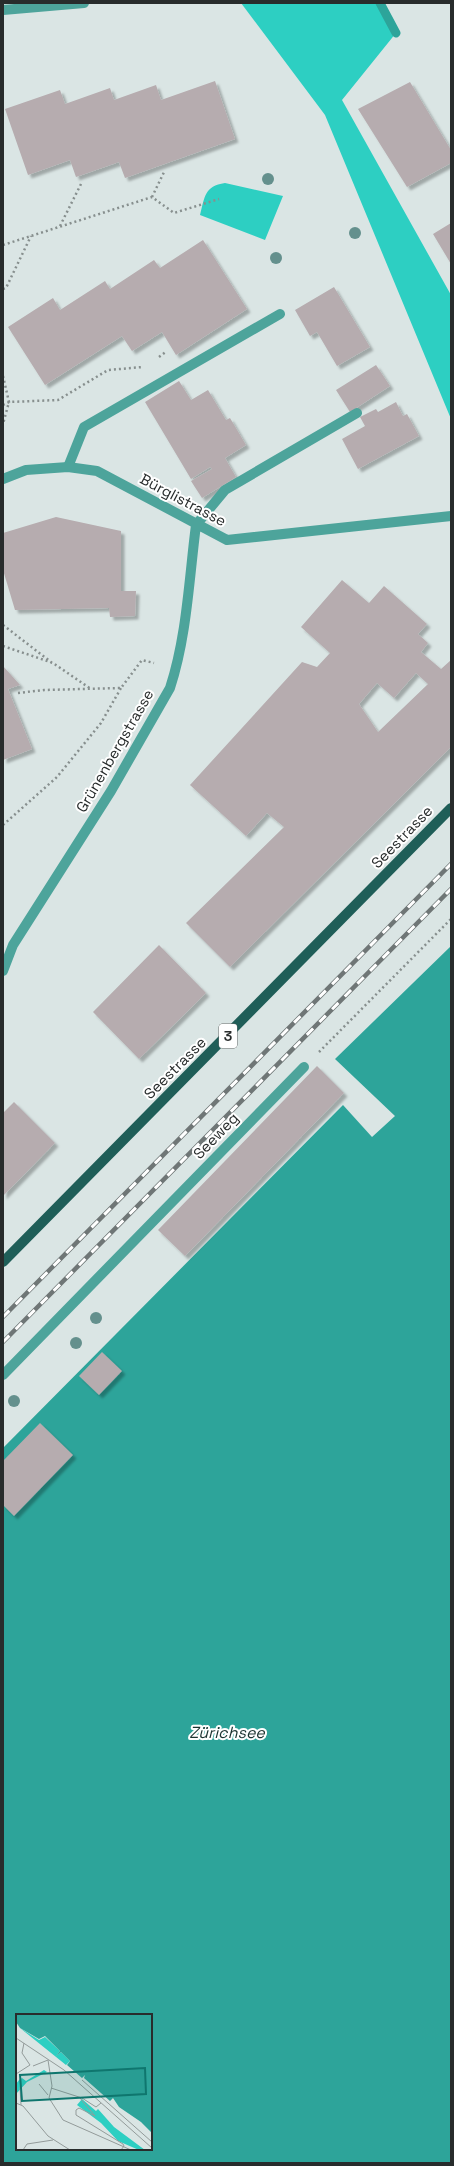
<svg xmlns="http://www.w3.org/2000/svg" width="454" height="2166" font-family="'Space Grotesk',sans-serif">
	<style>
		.green { fill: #2dcfc2 }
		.water { fill: #2da49a; fill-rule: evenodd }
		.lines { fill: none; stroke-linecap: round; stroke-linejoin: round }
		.stream { stroke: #2da49a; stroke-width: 9 }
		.building { fill: #b6acaf; fill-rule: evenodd; filter: url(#shadow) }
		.path { stroke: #878f8e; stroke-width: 2.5; stroke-dasharray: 2 3; stroke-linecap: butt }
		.lane { stroke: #4da49b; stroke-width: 10 }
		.street { stroke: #4da49b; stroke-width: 10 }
		.primary { stroke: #1f5e58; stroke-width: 10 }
		.rail-casing { stroke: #6f7676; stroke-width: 4.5 }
		.rail { stroke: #fff; stroke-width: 3; stroke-dasharray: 9; stroke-linecap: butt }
		.tree { fill: #64908d }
		.labels { text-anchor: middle; stroke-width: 4; stroke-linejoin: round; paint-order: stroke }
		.shield { fill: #fff; stroke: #686b6b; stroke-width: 1 }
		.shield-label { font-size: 14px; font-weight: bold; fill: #282c2c }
		.street-label { font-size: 15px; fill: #282c2c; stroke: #fff }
		.water-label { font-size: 16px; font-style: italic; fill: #1a3330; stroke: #fff }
		.inset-road { fill: none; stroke: #939b9a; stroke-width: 1 }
		.view { fill: #0f766e; fill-opacity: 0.15; stroke: #0f766e; stroke-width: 2 }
		.inset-edge { fill: none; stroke: #282c2c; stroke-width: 2 }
	</style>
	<defs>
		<filter id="shadow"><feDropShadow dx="3.5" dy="3.5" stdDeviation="1" flood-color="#0004"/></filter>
	</defs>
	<rect width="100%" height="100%" fill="#dae5e4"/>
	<path class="green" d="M 241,3 L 380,3 L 396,33 L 342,100 L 451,295 L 451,419 L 325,115 Z
		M 225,183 L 283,196 L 265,240 L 200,215 C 205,197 204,186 225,183 Z"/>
	<path class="water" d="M 451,946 L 451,2163 L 3,2163 L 3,1448 L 343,1105 L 372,1137 L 395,1116 L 335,1059 ZM 17,2015 L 151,2015 L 151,2149 L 17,2149 Z"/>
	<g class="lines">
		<path class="stream" d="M 380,3 L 396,33"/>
	</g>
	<path class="building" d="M 215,81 L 235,139 L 125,178 L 119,162 L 76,177 L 70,160 L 28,175 L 5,109 L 60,90 L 65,104 L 110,88 L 114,100 L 156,85 L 161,100 Z
		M 410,82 L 451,150 L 451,163 L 407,187 L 358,109 Z
		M 451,223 L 451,264 L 433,234 Z
		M 203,240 L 247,309 L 176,355 L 162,332 L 132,351 L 122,336 L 45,385 L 8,327 L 53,298 L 60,310 L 105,281 L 110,289 L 154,260 L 160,268 Z
		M 334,287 L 370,347 L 337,366 L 317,332 L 310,336 L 295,310 Z
		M 376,365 L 390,386 L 350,412 L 336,390 Z
		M 179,381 L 191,400 L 208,390 L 226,420 L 230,418 L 246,445 L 225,458 L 236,477 L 202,498 L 191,481 L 212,469 L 210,467 L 191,479 L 145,402 Z
		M 396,402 L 403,416 L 407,414 L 419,436 L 358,469 L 342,439 L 365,426 L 360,417 L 376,409 L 378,412 Z
		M 56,517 L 121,531 L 121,591 L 136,591 L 135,616 L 110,617 L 109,608 L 15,610 L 3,570 L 3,533 Z
		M 342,580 L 369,603 L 384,586 L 427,624 L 418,634 L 428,643 L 421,652 L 441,669 L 451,660 L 451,747 L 230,967 L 186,923 L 284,827 L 267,813 L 246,836 L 190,785 L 302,662 L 317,667 L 330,653 L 301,627 ZM 416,673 L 428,684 L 378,732 L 359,704 L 377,683 L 394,698 Z
		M 3,666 L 20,685 L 8,689 L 32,749 L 3,760 Z
		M 159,945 L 206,993 L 139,1059 L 93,1012 Z
		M 317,1066 L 344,1093 L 185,1256 L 158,1230 Z
		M 14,1102 L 55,1143 L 3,1196 L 3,1113 Z
		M 102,1352 L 122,1371 L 99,1395 L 79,1376 Z
		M 40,1423 L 73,1455 L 14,1516 L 3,1505 L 3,1461 Z"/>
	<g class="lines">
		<path class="path" d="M 152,197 L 165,170
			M 60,226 L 82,182
			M 3,245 L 152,197 L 174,213 L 219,199
			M 3,289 L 6,288 L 31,236
			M 159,357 L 167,351
			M 3,376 L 9,402 L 3,424
			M 3,405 L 9,402 L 58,400 L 108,370 L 143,367
			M 3,625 L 51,662
			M 3,646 L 53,663 L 91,689
			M 18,693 L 44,690 L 121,688 L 142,660 L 154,663
			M 3,825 L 57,777 L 101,723 L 121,688
			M 319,1052 L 451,919"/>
		<path class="lane" d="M 3,10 L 84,3
			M 68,467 L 84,427 L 280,314
			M 196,525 L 225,490 L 357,413"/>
		<path class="street" d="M 3,479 L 26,470 L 68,467 L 97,471 L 227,540 L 451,516
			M 3,971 L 13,945 L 111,791 L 170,688 C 187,636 189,579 196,525
			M 3,1375 L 304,1067"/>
		<path class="primary" d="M 3,1262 L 451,808"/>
		<g class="rail-casing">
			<path id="rail" d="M 3,1317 L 451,864
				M 3,1342 L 451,889"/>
		</g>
		<use href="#rail" class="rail"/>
	</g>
	<g class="tree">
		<circle cx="268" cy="179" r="6"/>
		<circle cx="355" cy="233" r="6"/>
		<circle cx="276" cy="258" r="6"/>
		<circle cx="96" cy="1318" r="6"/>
		<circle cx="76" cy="1343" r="6"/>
		<circle cx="14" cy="1401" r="6"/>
	</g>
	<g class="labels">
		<rect class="shield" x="219" y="1024" width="18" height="24" rx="3"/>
		<g class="shield-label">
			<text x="228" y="1041">3</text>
		</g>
		<g class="street-label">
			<text transform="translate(183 500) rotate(28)" y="5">Bürglistrasse</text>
			<text transform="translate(115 751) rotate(-60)" y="5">Grünenbergstrasse</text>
			<text transform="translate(402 837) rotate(-46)" y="5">Seestrasse</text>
			<text transform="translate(175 1068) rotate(-45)" y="5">Seestrasse</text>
			<text transform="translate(216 1136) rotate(-46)" y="5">Seeweg</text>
		</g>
		<g class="water-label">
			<text x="227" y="1738">Zürichsee</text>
		</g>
	</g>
	<g transform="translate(16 2014)">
		<rect width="136" height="136" fill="#dae5e4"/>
		<path d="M 4,14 L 23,26 L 29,23 L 44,37 L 40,42 L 45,38 L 54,47 L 50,51 ZM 28,56 L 31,58 L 11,68 L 0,80 L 0,70 L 3,66 L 6,64 L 10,67 ZM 66,85 L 80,97 L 82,95 L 98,113 L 129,136 L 123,136 L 102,127 L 85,109 L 61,91 Z" fill="#2dcfc2"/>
		<path d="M 0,0 L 136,0 L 136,119 L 125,108 L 103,93 L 97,84 L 94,87 L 68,64 L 69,61 L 66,64 L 51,51 L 54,47 L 45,38 L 40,42 L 44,37 L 29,22 L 23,25 L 4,14 L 0,8 Z" fill="#2da49a"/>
		<path class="inset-road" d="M 0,24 L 48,56 L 136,134M 32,46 L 36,72 L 33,84 L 47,106 L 115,136M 17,52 L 32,46M 0,60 L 14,51 L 6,39 L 8,29M 66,66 L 136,128M 23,70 L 32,81M 4,73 L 5,91M 35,74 L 66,84 L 80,93 L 85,89M 64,84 L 79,102 L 63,94 L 60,96 L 60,101 L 107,130 L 108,132 L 105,136M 0,89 L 7,92 L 32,122 L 54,136M 7,136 L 11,130 L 37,126"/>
		<path class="view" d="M 129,54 L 130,80 L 6,87 L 4,61 Z"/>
		<rect width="136" height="136" class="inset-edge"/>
	</g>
	<rect width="454" height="2166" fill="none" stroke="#282c2c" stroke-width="8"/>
</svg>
